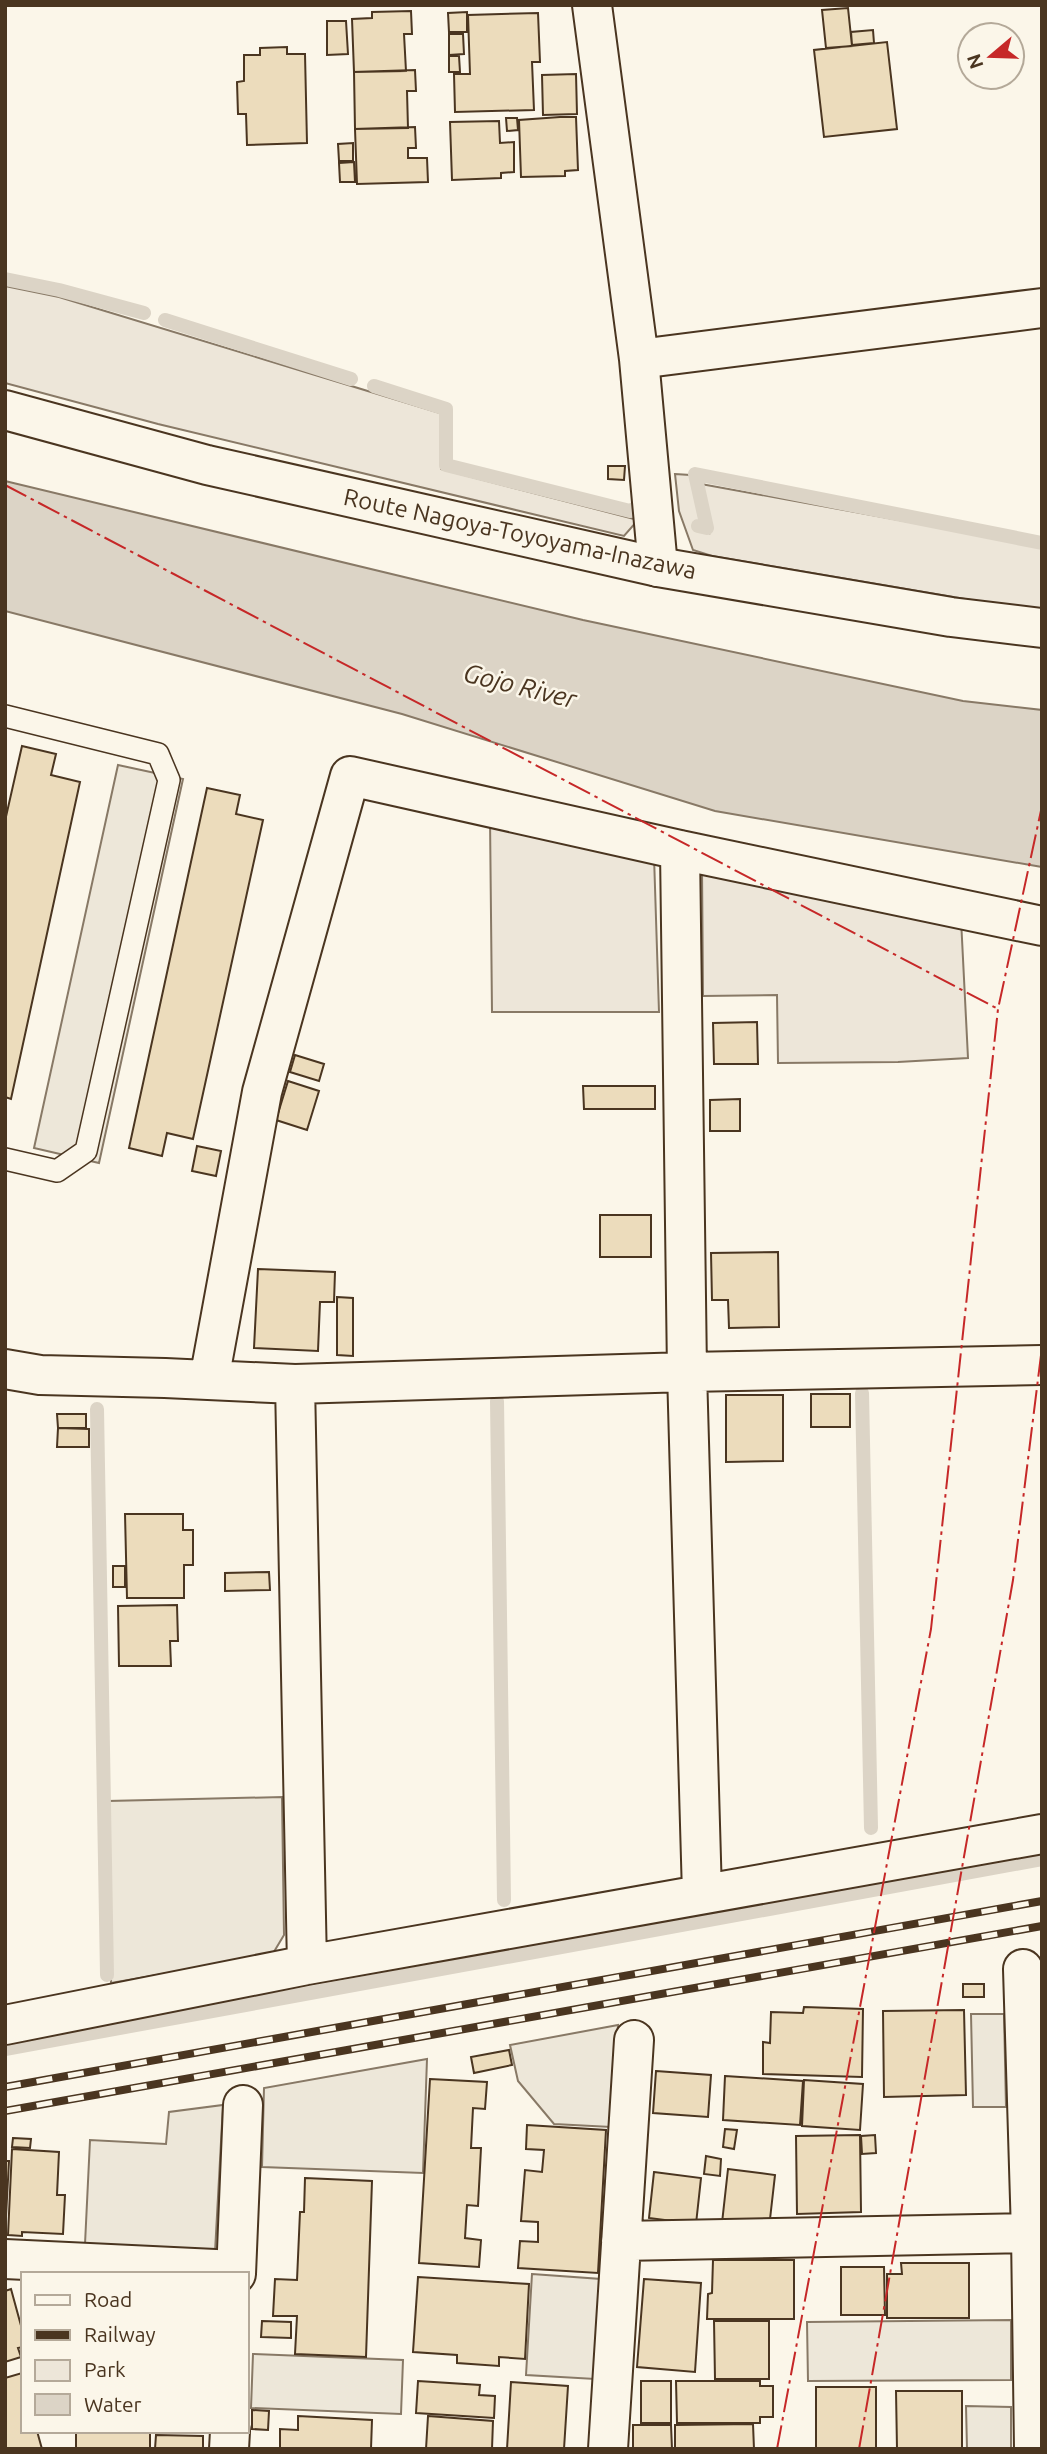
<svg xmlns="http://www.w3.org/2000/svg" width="1047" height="2454" font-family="Ubuntu,sans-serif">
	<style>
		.green { fill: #ede6d9; stroke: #887966; stroke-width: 2 }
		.parking { fill: #ede7d9; stroke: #887966; stroke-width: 2 }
		.water { fill: #dcd4c6; stroke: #887966; stroke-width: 2 }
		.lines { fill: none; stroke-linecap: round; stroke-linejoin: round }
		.stream { stroke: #dcd4c6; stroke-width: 14 }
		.building { fill: #ecdcbc; stroke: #4a3520; stroke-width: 2 }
		.lane-casing { stroke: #4a3520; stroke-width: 24 }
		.street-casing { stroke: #4a3520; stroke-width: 42 }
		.secondary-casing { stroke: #4a3520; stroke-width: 42 }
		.lane { stroke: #fbf6e9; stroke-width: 21 }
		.street { stroke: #fbf6e9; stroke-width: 38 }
		.secondary { stroke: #fbf6e9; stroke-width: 38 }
		.rail-casing { stroke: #4a3520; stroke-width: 8 }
		.rail { stroke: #fbf6e9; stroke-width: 5; stroke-dasharray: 16; stroke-linecap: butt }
		.power { stroke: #c62828; stroke-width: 2; stroke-dasharray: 24 5 3.5 5; stroke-linecap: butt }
		.labels { text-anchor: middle; stroke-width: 5; stroke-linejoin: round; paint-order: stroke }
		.street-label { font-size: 24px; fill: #4a3520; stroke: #fbf6e9 }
		.water-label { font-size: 26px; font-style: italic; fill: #4a3520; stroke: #fbf6e9 }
	</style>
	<rect width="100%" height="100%" fill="#fbf6e9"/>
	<path class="green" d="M 5,286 L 59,297 L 440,413 L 441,469 L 638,520 L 624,536 L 158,424 L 5,383 Z
		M 675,474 L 690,475 L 701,524 L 695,522 L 695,528 L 709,533 L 701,484 L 1042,546 L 1042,612 L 712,556 L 693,550 L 679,511 Z
		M 490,818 L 654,856 L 659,1012 L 492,1012 Z
		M 702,869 L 961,919 L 968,1058 L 898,1062 L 778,1063 L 777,995 L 703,996 Z"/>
	<path class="parking" d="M 118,765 L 183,779 L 99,1163 L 34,1148 Z
		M 282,1797 L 284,1935 L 272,1955 L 111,1983 L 108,1801 Z
		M 971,2014 L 1004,2014 L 1006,2107 L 973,2107 Z
		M 618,2025 L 611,2127 L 554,2124 L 518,2081 L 510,2045 Z
		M 427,2059 L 423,2173 L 262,2167 L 264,2088 Z
		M 223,2105 L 215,2252 L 85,2244 L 90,2140 L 166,2144 L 169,2112 Z
		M 532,2274 L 601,2279 L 595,2379 L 526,2375 Z
		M 1011,2320 L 1011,2380 L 808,2381 L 807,2322 Z
		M 253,2354 L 403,2360 L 401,2414 L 251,2408 Z
		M 966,2406 L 1011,2407 L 1011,2449 L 967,2449 Z"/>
	<path class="water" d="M 5,481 L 583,620 L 963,701 L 1042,710 L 1042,867 L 715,811 L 402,714 L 5,611 Z"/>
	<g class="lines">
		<path class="stream" d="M 5,279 L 59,290 L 144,313
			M 165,320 L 351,379
			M 374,386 L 446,409 L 446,465 L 630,511 L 639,506 L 639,494
			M 698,526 L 707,528 L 695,474 L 1042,543
			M 862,1393 L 871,1828
			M 497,1401 L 504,1900
			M 97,1409 L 107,1975
			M 5,2049 L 1042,1859"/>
	</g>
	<path class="building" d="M 848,8 L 852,46 L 826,48 L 822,10 Z
		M 411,11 L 412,34 L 404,34 L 406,71 L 354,72 L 352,19 L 372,18 L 372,12 Z
		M 467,12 L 467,32 L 449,32 L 448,13 Z
		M 538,13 L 540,62 L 532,62 L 534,110 L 455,112 L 454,74 L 470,74 L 468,15 Z
		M 327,21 L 346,21 L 348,54 L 327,55 Z
		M 873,30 L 874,43 L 852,45 L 851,32 Z
		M 449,34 L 463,34 L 464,54 L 449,55 Z
		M 887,42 L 897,129 L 824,137 L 814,50 Z
		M 287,47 L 287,54 L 305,54 L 307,143 L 247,145 L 246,114 L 238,114 L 237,82 L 244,81 L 244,55 L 260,55 L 260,48 Z
		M 449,56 L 459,56 L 460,72 L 449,72 Z
		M 415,70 L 416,91 L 407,91 L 408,128 L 355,129 L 354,72 Z
		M 576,74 L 577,114 L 543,115 L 542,75 Z
		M 560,117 L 576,117 L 578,170 L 565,171 L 565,176 L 521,177 L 519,120 Z
		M 506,118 L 517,118 L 518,130 L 507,131 Z
		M 499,121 L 500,143 L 514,142 L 514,172 L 501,173 L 501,178 L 452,180 L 450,122 Z
		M 415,127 L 416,148 L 408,148 L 408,158 L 427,158 L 428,182 L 357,184 L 355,129 Z
		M 353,143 L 353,161 L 339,161 L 338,144 Z
		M 354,162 L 355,182 L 340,182 L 339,163 Z
		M 608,466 L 625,466 L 624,480 L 608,479 Z
		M 22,746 L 56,754 L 51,775 L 80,782 L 11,1099 L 5,1097 L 5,821 Z
		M 207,788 L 240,795 L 236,814 L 263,820 L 193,1139 L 167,1133 L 162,1156 L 129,1148 Z
		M 757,1022 L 758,1064 L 714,1064 L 713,1023 Z
		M 295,1055 L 324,1064 L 319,1081 L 290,1072 Z
		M 288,1081 L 319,1091 L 307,1130 L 276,1120 Z
		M 583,1086 L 655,1086 L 655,1109 L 584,1109 Z
		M 740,1099 L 740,1131 L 710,1131 L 710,1100 Z
		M 197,1146 L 221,1151 L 216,1176 L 192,1171 Z
		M 600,1215 L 651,1215 L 651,1257 L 600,1257 Z
		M 778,1252 L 779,1327 L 729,1328 L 728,1300 L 712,1300 L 711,1253 Z
		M 258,1269 L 335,1272 L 334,1302 L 320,1302 L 318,1351 L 254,1348 Z
		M 337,1297 L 353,1298 L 353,1356 L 337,1355 Z
		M 811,1394 L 850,1394 L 850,1427 L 811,1427 Z
		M 726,1395 L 783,1395 L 783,1461 L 726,1462 Z
		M 57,1414 L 86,1414 L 86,1428 L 58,1428 Z
		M 58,1428 L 89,1429 L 89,1447 L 57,1447 Z
		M 125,1514 L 183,1514 L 183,1530 L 193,1530 L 193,1565 L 184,1565 L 184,1598 L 127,1598 Z
		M 113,1566 L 125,1566 L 125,1587 L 113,1587 Z
		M 269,1572 L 270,1590 L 225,1591 L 225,1573 Z
		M 177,1605 L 178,1641 L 170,1641 L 171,1666 L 119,1666 L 118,1606 Z
		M 963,1984 L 984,1984 L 984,1997 L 963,1997 Z
		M 804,2007 L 863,2009 L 862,2077 L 763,2074 L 763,2042 L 770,2043 L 771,2012 L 803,2013 Z
		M 964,2010 L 966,2095 L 884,2097 L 883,2011 Z
		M 509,2050 L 512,2065 L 474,2073 L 471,2057 Z
		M 656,2071 L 711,2075 L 708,2117 L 653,2113 Z
		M 725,2076 L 803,2081 L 800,2125 L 723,2120 Z
		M 430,2079 L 487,2082 L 485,2109 L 473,2108 L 471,2148 L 481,2148 L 478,2206 L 467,2205 L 465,2238 L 481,2240 L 479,2267 L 419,2263 Z
		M 804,2080 L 863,2084 L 860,2130 L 802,2126 Z
		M 527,2125 L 606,2130 L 598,2273 L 518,2268 L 520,2241 L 538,2242 L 538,2222 L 521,2221 L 525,2170 L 542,2172 L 544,2150 L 526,2149 Z
		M 725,2129 L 737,2130 L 734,2149 L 723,2147 Z
		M 860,2135 L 861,2212 L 797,2214 L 796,2136 Z
		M 875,2135 L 876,2153 L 862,2154 L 861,2136 Z
		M 13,2138 L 31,2139 L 30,2148 L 12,2147 Z
		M 12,2149 L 59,2152 L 57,2195 L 65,2195 L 63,2234 L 22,2232 L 22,2236 L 8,2235 Z
		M 706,2156 L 721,2159 L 720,2176 L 704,2174 Z
		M 5,2161 L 9,2161 L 5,2235 Z
		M 728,2169 L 775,2175 L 769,2228 L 722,2223 Z
		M 654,2172 L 701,2178 L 696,2224 L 649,2218 Z
		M 305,2178 L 372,2181 L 366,2357 L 295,2354 L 297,2316 L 273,2316 L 275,2279 L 297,2280 L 300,2212 L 304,2212 Z
		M 713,2260 L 794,2260 L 794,2319 L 707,2319 L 708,2294 L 712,2293 Z
		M 901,2263 L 969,2263 L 969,2318 L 887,2318 L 887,2274 L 902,2274 Z
		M 841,2267 L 884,2267 L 885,2315 L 841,2315 Z
		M 418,2277 L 529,2284 L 525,2359 L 499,2357 L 499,2366 L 457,2363 L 457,2355 L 413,2352 Z
		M 644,2279 L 701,2283 L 695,2372 L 637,2367 Z
		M 11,2289 L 23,2333 L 23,2347 L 18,2348 L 21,2357 L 5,2362 L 5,2291 Z
		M 262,2321 L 291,2322 L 291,2338 L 261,2337 Z
		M 714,2321 L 769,2321 L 769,2379 L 715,2379 Z
		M 22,2373 L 23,2431 L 37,2431 L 42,2449 L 5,2449 L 5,2378 Z
		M 418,2381 L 480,2385 L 479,2395 L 495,2396 L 494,2418 L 416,2413 Z
		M 641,2381 L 671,2381 L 671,2423 L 641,2423 Z
		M 676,2381 L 760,2381 L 760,2386 L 773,2386 L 773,2417 L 760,2417 L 760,2423 L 677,2423 Z
		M 511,2382 L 568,2386 L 564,2449 L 507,2449 Z
		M 816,2387 L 876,2387 L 876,2449 L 816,2449 Z
		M 896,2391 L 962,2391 L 962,2449 L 897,2449 Z
		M 252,2410 L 269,2411 L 268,2430 L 252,2429 Z
		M 298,2416 L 372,2420 L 371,2449 L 280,2449 L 280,2429 L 298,2430 Z
		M 428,2416 L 493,2421 L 492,2449 L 426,2449 Z
		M 753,2424 L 754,2449 L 675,2449 L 675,2425 Z
		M 633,2425 L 671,2425 L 672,2449 L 633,2449 Z
		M 76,2431 L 150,2431 L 150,2449 L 76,2449 Z
		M 156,2435 L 203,2436 L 203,2449 L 155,2449 Z"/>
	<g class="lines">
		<g class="lane-casing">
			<path id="lane" d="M 5,716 L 158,754 L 169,780 L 86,1151 L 57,1171 L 5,1159"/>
		</g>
		<g class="street-casing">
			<path id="street" d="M 592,5 L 639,359 L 658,567
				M 639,359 L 1042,308
				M 680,850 L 687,1372 L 702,1894
				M 5,1369 L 40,1375 L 165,1378 L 295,1384 L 687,1372 L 1042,1365
				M 209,1380 L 262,1092 L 350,776 L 680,850 L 1042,926
				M 295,1384 L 307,1965
				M 5,2025 L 307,1965 L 1042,1834
				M 621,2241 L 1031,2233 L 1023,1969
				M 5,2259 L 236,2270
				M 236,2274 L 243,2105
				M 229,2449 L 230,2431
				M 608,2449 L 634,2040
				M 1034,2449 L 1031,2233 L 1042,2233"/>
		</g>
		<g class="secondary-casing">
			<path id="secondary" d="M 5,410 L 207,465 L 658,567 L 951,617 L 1042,628"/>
		</g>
		<use href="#lane" class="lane"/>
		<use href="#street" class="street"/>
		<use href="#secondary" class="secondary"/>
		<g class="rail-casing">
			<path id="rail" d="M 5,2087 L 1042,1901
				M 5,2111 L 1042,1926"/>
		</g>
		<use href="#rail" class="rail"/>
		<path class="power" d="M 5,485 L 998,1009
			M 777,2449 L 931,1629 L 998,1009 L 1042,806
			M 859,2449 L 1013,1580 L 1042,1347"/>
	</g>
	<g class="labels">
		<g class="street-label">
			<text transform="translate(520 534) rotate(12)" y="8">Route Nagoya-Toyoyama-Inazawa</text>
		</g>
		<g class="water-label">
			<text transform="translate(520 686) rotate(14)" y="9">Gojo River</text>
		</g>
	</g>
	<rect width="1047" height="2454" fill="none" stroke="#4a3520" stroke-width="14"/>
	<rect x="21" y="2272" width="228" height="161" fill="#fbf6e9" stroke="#b4a999" stroke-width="2"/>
	<rect x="35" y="2295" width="35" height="10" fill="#fbf6e9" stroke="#b4a999" stroke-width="2"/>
	<text x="84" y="2307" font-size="21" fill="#4a3520">Road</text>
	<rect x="35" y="2330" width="35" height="10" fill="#4a3520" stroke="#b4a999" stroke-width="2"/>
	<text x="84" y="2342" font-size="21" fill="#4a3520">Railway</text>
	<rect x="35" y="2360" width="35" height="21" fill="#ede6d9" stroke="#b4a999" stroke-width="2"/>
	<text x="84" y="2377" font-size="21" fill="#4a3520">Park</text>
	<rect x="35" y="2394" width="35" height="21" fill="#dcd4c6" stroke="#b4a999" stroke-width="2"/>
	<text x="84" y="2412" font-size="21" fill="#4a3520">Water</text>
	<g transform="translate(991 56) rotate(251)"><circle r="33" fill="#fbf6e9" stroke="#b4a999" stroke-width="2"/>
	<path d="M0-5L12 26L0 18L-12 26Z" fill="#c62828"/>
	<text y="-10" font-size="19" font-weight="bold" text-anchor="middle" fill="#4a3520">N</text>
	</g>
</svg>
